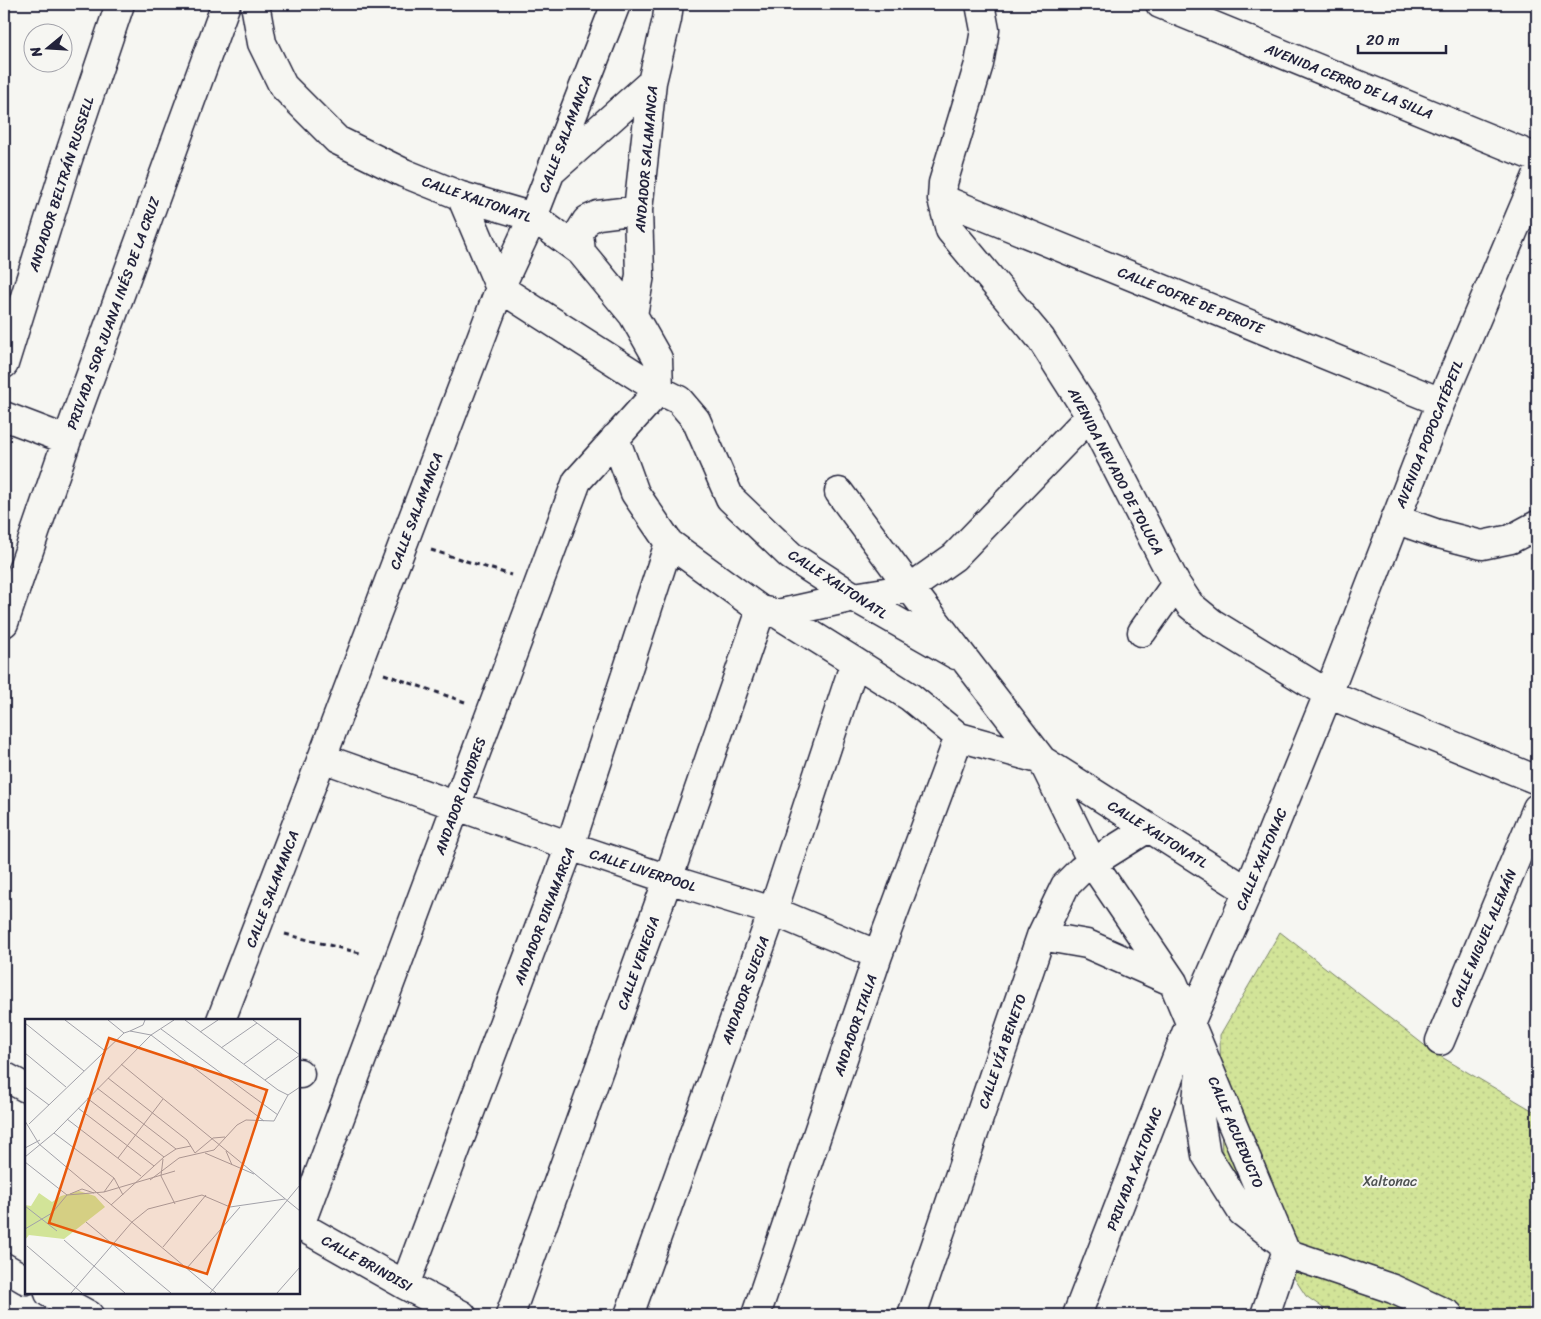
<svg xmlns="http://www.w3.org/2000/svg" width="1541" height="1319" font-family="Sriracha,sans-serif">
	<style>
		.park { fill: url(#park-dots); stroke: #7a836a }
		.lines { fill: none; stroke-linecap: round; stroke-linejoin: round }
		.minor-casing { stroke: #22223b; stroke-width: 31 }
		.path { stroke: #22223b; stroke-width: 3; stroke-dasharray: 5 4; stroke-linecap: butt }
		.minor { stroke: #f6f6f2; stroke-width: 28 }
		.labels { text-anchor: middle; stroke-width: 4; stroke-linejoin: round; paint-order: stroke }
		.street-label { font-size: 14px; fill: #22223b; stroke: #f6f6f2 }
		.park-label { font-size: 14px; fill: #4e5252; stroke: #f6f6f2 }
		.inset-road { fill: none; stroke: #a1a1a9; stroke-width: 1 }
		.view { fill: #e8590c; fill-opacity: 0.15; stroke: #e8590c; stroke-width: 2.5 }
		.inset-edge { fill: none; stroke: #22223b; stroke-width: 2.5 }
	</style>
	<defs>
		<pattern id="park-dots" width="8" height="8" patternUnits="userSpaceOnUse" patternTransform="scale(1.25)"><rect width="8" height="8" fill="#d2e498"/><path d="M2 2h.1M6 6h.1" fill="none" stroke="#b4c384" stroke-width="1.8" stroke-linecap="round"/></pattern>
	</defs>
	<rect width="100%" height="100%" fill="#f6f6f2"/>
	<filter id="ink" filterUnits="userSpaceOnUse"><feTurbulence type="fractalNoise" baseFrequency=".02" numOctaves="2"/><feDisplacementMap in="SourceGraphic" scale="10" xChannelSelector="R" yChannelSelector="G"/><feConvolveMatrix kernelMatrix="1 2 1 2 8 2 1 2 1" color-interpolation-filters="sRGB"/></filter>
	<g filter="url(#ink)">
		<path class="park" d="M 1280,932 L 1433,1052 L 1537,1113 L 1537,1315 L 1333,1315 L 1306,1296 L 1222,1168 L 1220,1035 Z"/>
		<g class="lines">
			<g class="minor-casing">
				<path id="minor" d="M 255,4 L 262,43 L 283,86 L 337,140 L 404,173 L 461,196 L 533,217 L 581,252 L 633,315 L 658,359 L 659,390 L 679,400 L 696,420 L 730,498 L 791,556 L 854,597 L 956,655
					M 980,4 L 985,30 L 979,64 L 943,183 L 942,199 L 950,230 L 1041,339 L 1090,416 L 1176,584 L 1190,605 L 1212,623 L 1328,694 L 1537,780
					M 1160,4 L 1537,158
					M 553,170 L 652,82
					M 942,199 L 1441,402
					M 581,252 L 579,233 L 587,220 L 598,215 L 638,210
					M 633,315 L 640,275 L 638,210 L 652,82 L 667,19 L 669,4
					M 4,364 L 67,162 L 120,4
					M 4,416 L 67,440
					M 615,438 L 635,493 L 669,543 L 761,610 L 778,614 L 855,662 L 910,697 L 959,737 L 1042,760 L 1248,891
					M 839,492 L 910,588 L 1042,760 L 1093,864 L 1173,982 L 1286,1253 L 1393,1289 L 1449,1315
					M 1395,519 L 1435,533 L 1482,545 L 1511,539 L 1537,525
					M 778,614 L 854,597 L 910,588 L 954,557 L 1090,416
					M 4,623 L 67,440 L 226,4
					M 1142,632 L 1176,584
					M 322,758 L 570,846 L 668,879 L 773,911 L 878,955
					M 1041,936 L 1087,944 L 1173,982
					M 221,1020 L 322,758 L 500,288 L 533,217 L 616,4
					M 1440,1041 L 1537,808
					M 1202,1054 L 1197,1100 L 1206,1155 L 1242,1212 L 1282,1243
					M 299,1073 L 300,1074
					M 4,1076 L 26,1088
					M 299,1225 L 405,1285 L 462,1315
					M 300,1225 L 577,481 L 659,390 L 500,288 L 461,196
					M 4,1267 L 26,1280
					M 405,1285 L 570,846 L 669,543
					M 49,1293 L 89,1315
					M 510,1315 L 668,879 L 761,610
					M 629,1315 L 773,911 L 855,662
					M 756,1315 L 878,955 L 959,737
					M 912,1315 L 1041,936 L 1065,886 L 1081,870 L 1148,828
					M 1077,1315 L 1190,1023 L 1248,891 L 1328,694 L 1441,402 L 1537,176
					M 1265,1315 L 1286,1253"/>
			</g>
			<path class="path" d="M 431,550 L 511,575
				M 384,674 L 465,702
				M 285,934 L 360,953"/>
			<use href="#minor" class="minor"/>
		</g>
	</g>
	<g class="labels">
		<g class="street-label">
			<text transform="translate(1349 81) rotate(22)" y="5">AVENIDA CERRO DE LA SILLA</text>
			<text transform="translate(565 134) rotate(-69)" y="5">CALLE SALAMANCA</text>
			<text transform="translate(646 159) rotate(-85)" y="5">ANDADOR SALAMANCA</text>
			<text transform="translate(61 184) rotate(-72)" y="5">ANDADOR BELTRÁN RUSSELL</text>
			<text transform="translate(477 199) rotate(19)" y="5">CALLE XALTONATL</text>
			<text transform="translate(1191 300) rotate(22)" y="5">CALLE COFRE DE PEROTE</text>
			<text transform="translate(113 313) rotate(-70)" y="5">PRIVADA SOR JUANA INÉS DE LA CRUZ</text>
			<text transform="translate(1429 434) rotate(-68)" y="5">AVENIDA POPOCATÉPETL</text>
			<text transform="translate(1116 471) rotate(62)" y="5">AVENIDA NEVADO DE TOLUCA</text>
			<text transform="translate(416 511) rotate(-69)" y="5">CALLE SALAMANCA</text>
			<text transform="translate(838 584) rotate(33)" y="5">CALLE XALTONATL</text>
			<text transform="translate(460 796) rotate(-70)" y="5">ANDADOR LONDRES</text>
			<text transform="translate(1158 834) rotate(32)" y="5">CALLE XALTONATL</text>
			<text transform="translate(1261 859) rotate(-67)" y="5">CALLE XALTONAC</text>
			<text transform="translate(643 870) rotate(18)" y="5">CALLE LIVERPOOL</text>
			<text transform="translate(272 889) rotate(-69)" y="5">CALLE SALAMANCA</text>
			<text transform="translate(544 916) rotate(-69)" y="5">ANDADOR DINAMARCA</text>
			<text transform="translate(1483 938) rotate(-67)" y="5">CALLE MIGUEL ALEMÁN</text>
			<text transform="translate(638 963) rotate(-70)" y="5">CALLE VENECIA</text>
			<text transform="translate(745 990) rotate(-70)" y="5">ANDADOR SUECIA</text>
			<text transform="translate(855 1025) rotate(-71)" y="5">ANDADOR ITALIA</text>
			<text transform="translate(1002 1051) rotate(-71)" y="5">CALLE VÍA BENETO</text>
			<text transform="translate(1236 1132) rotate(67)" y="5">CALLE ACUEDUCTO</text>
			<text transform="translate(1134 1169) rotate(-69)" y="5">PRIVADA XALTONAC</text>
			<text transform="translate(367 1263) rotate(29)" y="5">CALLE BRINDISI</text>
		</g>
		<g class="park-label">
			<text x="1390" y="1186">Xaltonac</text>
		</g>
	</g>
	<g transform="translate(25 1019)">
		<rect width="275" height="275" fill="#f6f6f2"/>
		<path d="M 54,172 L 70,177 L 80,188 L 39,220 L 4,216 L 0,221 L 0,186 L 6,187 L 14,174 L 27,183 L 36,177 Z" fill="#d2e498"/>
		<path class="inset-road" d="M 40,1 L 79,31M 83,1 L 99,14M 160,1 L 253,71 L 263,76 L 275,68M 228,1 L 275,36M 0,4 L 59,52M 136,10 L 253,96M 105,12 L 118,6 L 120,1M 175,13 L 193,1M 196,29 L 232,4M 0,34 L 41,68M 96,45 L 275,192M 219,45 L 253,20M 83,59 L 162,121 L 170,134 L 188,119 L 200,118M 240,61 L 275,36M 0,68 L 24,86M 72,69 L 151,130M 62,79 L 139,138M 53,89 L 129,147M 42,100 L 116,157M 0,102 L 14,125 L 191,274M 4,105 L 99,14 L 105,12 L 126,16 L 239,102M 29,114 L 89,159 L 98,176M 0,129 L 15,121M 201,132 L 207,146M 180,134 L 229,155M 0,138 L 29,114 L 126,16 L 149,1M 93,139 L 138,80M 138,140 L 136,157 L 150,185M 0,143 L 42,176M 125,161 L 154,139 L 189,131 L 212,106 L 221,101 L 249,102 L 263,76M 79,173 L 89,159M 45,175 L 57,170 L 69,174M 86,186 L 139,138 L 151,130 L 166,127M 0,187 L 32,212M 61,203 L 146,274M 0,210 L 27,194 L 42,176 L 79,173 L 150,152M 39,221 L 100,274M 2,227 L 57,274M 138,228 L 181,176M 162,249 L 215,188M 46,274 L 107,203 L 123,190 L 177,176 L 205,188 L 260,180M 185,274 L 275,166M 252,274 L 275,248"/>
		<path class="view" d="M 84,19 L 242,71 L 182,255 L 24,204 Z"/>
		<rect width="275" height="275" class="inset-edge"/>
	</g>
	<rect width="1541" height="1319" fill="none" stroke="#f6f6f2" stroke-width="20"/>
	<rect x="10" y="10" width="1521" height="1299" fill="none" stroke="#22223b" stroke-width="2" filter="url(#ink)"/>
	<g transform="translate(48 48) rotate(252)"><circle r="24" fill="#f6f6f2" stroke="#a1a1a9"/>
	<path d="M0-4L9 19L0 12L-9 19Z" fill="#22223b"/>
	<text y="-8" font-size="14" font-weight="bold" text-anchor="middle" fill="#22223b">N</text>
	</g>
	<path d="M1358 45v8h88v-8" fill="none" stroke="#22223b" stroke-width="2.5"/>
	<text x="1366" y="45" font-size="15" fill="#22223b" stroke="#f6f6f2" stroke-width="4" paint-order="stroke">20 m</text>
</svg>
